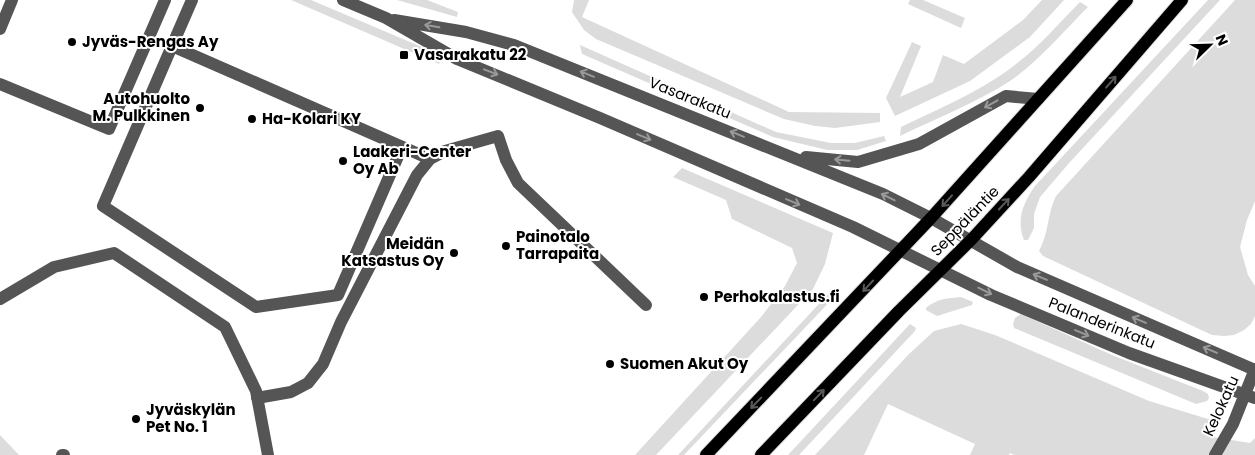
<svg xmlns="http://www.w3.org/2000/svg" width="1255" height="455" font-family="Poppins,sans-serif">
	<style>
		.green { fill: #dcdcdc }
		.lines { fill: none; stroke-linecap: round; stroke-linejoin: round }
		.major-casing { stroke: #dbdbdb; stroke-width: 14 }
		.minor { stroke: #555; stroke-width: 12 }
		.major { stroke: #000; stroke-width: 12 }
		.oneway { stroke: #999 }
		.oneway2 { stroke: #595959 }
		.poi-dot { fill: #000; stroke: #fff; stroke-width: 2 }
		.labels { text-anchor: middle; stroke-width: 4; stroke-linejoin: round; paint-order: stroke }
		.poi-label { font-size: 15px; font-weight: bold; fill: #000; stroke: #fff; text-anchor: start }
		.street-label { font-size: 15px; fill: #000; stroke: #fff }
	</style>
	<rect width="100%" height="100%" fill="#fff"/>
	<path class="green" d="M 291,0 L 311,0 L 443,56 L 439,64 Z
		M 397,0 L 427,0 L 458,12 L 457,17 Z
		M 574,0 L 589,0 L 582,17 L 789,112 L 880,113 L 880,122 L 835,128 L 815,126 L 784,119 L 596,39 L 584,30 L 572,12 Z
		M 910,0 L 923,0 L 965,18 L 961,28 L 908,4 Z
		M 1042,0 L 1064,0 L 1030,37 L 970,81 L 895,116 L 886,98 L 912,42 L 921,46 L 900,97 L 933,82 L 943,55 L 964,64 L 1023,20 Z
		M 1208,0 L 1220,0 L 1070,162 L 1040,197 L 1034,214 L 1034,228 L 1028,240 L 1024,240 C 1016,220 1023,203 1035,186 Z
		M 1235,0 L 1255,0 L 1255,201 L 1247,220 L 1240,247 L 1248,275 L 1255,286 L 1255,316 L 1251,324 L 1244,330 L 1234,335 L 1224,336 L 1212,335 L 1043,256 L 1039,251 C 1049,233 1047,214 1056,196 Z
		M 1080,2 L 1088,7 C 1063,32 1039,61 1010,81 C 976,103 937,118 900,136 L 901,127 C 940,108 982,91 1016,64 C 1040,46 1059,23 1080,2 Z
		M 580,45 L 776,132 L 831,143 L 855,143 L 884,136 L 886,141 L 857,150 L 827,150 L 773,137 L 582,54 Z
		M 682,168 L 833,233 L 825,264 L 813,289 L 656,455 L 635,455 L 761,317 L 785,286 L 797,263 L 792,248 L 732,219 L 726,200 L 673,177 Z
		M 830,292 L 836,295 L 684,455 L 678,455 Z
		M 961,297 L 973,302 L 972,305 L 937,316 L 926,310 L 926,308 C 936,299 948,298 961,297 Z
		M 1021,314 L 1112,355 L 1203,391 L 1208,394 L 1209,398 L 1207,401 L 1196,404 L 1014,328 L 1013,324 L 1015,318 Z
		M 910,324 L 916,328 L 915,331 L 799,455 L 788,455 Z
		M 961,324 L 995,335 L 1149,401 L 1218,422 L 1219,425 L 1213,437 L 1250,443 L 1255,438 L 1255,455 L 1014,455 L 1010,453 L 1009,455 L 970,455 L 975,444 L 888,404 L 864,455 L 815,455 L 909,354 L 934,331 Z
		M 0,435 L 19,455 L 0,455 Z"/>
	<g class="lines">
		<g class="major-casing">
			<path id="major" d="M 706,455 L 931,218 L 1127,0
				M 761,455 L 899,311 L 971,240 L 1029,177 L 1182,0"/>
		</g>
		<path class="minor" d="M 192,0 L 172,46 L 430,159
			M 343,0 L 386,18 L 457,59 L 600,118 L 853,227 L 991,295 L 1129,353 L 1255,398
			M 394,20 L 466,32 L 514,45 L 883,194 L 931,218 L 1017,267 L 1255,370
			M 0,29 L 12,0
			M 172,46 L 103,206 L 256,307 L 338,295 L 402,147
			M 0,84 L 109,129 L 165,0
			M 806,157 L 858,162 L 919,144 L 1006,96 L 1038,99
			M 0,299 L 54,267 L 114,253 L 225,327 L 256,391 L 268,455
			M 257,398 L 291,392 L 308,383 L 323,364 L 341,322 L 417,175 L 430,159 L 445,151 L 498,136 L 506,160 L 518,183 L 646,305
			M 62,455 L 64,455
			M 1215,455 L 1233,424 L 1255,369"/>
		<use href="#major" class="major"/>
	</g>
	<defs><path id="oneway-shaft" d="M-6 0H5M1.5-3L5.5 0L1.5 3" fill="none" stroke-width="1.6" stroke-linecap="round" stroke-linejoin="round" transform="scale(1.25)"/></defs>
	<g class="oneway">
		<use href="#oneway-shaft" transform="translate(432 26) rotate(-170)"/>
		<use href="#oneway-shaft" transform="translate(491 72) rotate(21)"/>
		<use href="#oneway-shaft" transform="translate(587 74) rotate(-158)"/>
		<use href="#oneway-shaft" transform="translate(991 104) rotate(151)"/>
		<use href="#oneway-shaft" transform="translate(737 134) rotate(-158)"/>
		<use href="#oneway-shaft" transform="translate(644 137) rotate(23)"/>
		<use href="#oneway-shaft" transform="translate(842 160) rotate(-175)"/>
		<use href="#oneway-shaft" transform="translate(888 197) rotate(-154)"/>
		<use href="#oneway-shaft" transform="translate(793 202) rotate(23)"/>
		<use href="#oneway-shaft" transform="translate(1040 277) rotate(-157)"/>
		<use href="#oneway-shaft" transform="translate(985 291) rotate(26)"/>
		<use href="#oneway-shaft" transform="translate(1139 320) rotate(-157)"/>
		<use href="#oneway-shaft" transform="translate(1082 333) rotate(23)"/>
		<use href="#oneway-shaft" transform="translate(1210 350) rotate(-157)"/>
	</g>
	<g class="oneway2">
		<use href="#oneway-shaft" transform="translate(1111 82) rotate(-49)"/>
		<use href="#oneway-shaft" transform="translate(947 201) rotate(132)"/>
		<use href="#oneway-shaft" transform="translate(1004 204) rotate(-47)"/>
		<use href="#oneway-shaft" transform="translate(868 286) rotate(133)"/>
		<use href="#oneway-shaft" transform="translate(819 395) rotate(-46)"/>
		<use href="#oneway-shaft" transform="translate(756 403) rotate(134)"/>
	</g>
	<g class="poi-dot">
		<circle cx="72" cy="42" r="5"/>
		<rect x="399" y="50" width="10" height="10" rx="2.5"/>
		<circle cx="200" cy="108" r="5"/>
		<circle cx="252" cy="119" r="5"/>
		<circle cx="343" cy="161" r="5"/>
		<circle cx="506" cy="246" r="5"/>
		<circle cx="454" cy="253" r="5"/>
		<circle cx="704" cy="297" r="5"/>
		<circle cx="610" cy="364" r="5"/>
		<circle cx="136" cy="419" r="5"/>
	</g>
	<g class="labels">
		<g class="poi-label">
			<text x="82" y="47">Jyväs-Rengas Ay</text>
			<text x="414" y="60">Vasarakatu 22</text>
			<text x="190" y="104" text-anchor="end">Autohuolto<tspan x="190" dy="17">M. Pulkkinen</tspan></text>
			<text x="262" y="124">Ha-Kolari KY</text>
			<text x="353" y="157">Laakeri-Center<tspan x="353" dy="17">Oy Ab</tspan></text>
			<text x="516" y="242">Painotalo<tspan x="516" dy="17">Tarrapaita</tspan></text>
			<text x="444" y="249" text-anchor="end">Meidän<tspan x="444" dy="17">Katsastus Oy</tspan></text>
			<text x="714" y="302">Perhokalastus.fi</text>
			<text x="620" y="369">Suomen Akut Oy</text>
			<text x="146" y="415">Jyväskylän<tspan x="146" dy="17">Pet No. 1</tspan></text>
		</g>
		<g class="street-label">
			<text transform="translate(690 98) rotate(22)" y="5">Vasarakatu</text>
			<text transform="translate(965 221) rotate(-46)" y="5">Seppäläntie</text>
			<text transform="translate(1102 323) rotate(22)" y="5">Palanderinkatu</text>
			<text transform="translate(1221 406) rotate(-65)" y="5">Kelokatu</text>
		</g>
	</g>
	<g transform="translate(1210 45) rotate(67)" stroke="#ffffff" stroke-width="4" paint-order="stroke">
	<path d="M0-4L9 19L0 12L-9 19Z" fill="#000000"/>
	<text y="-8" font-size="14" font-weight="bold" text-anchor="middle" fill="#000000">N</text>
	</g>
</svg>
